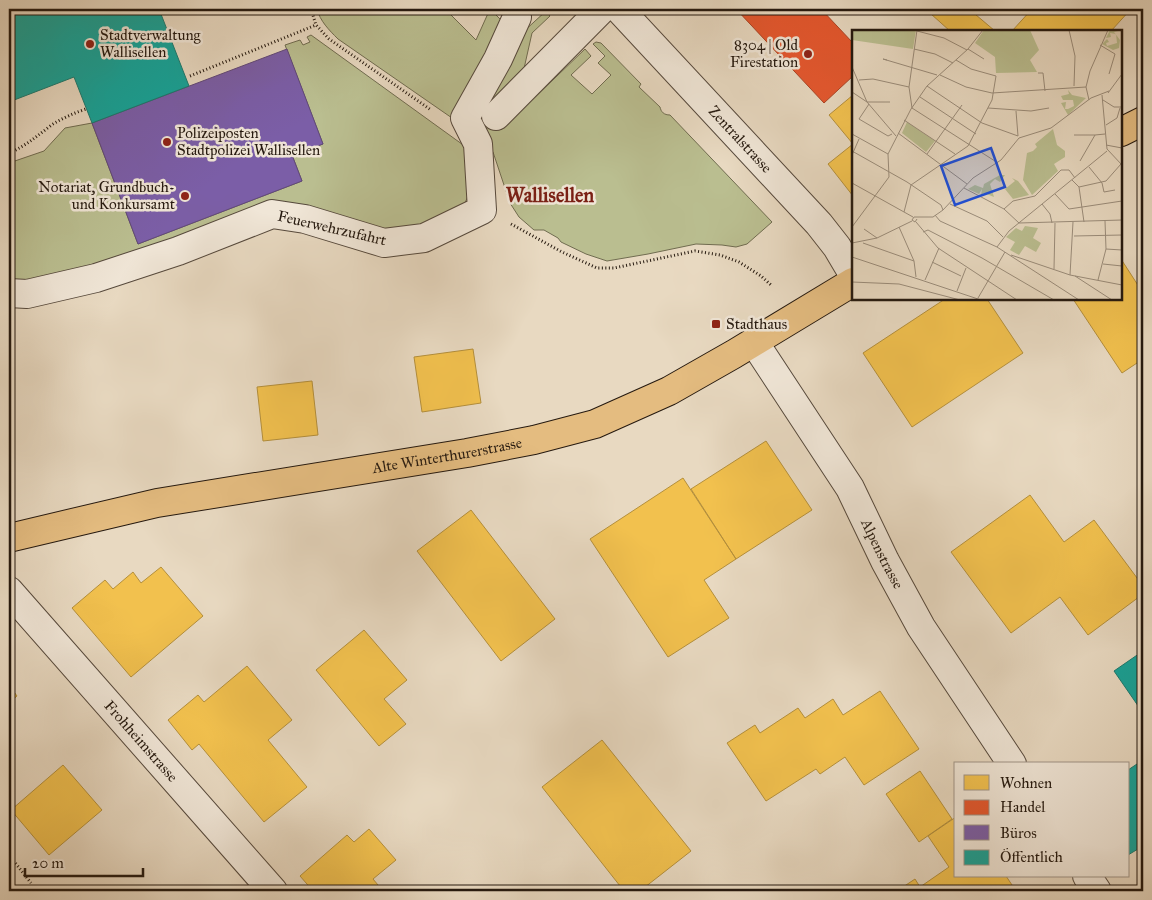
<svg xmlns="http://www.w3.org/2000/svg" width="1152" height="900" font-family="'IM FELL Great Primer',serif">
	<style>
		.green { fill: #babe90; stroke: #706c50 }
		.homes { fill: #f2c14e; stroke: #b48f3b }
		.shops { fill: #e4572e; stroke: #ab4425 }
		.offices { fill: #7b5ea7; stroke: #614979 }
		.public { fill: #17a398; stroke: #1b7a6f }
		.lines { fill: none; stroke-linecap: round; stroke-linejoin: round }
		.minor-casing { stroke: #56493c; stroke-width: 30 }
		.major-casing { stroke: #25190f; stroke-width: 30 }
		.path { stroke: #25190f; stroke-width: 3; stroke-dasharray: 1 2.5; stroke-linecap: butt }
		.minor { stroke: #f0e6d7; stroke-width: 28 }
		.major { stroke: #e4bc80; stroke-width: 28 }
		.poi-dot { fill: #8f2418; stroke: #f0e6d7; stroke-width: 2 }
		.labels { text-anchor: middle; stroke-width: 5; stroke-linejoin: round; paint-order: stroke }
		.poi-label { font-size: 15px; fill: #25190f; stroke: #f0e6d7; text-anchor: start }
		.street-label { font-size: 15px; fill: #25190f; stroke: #f0e6d7 }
		.district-label { font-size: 20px; font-weight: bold; fill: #7a1f14; stroke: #f0e6d7 }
		.inset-road { fill: none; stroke: #9a8c7a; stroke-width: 1 }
		.view { fill: #1d4ed8; fill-opacity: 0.15; stroke: #1d4ed8; stroke-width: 2.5 }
		.inset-edge { fill: none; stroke: #25190f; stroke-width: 2.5 }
	</style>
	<rect width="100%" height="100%" fill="#e8d9c1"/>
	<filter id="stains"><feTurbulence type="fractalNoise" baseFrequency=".004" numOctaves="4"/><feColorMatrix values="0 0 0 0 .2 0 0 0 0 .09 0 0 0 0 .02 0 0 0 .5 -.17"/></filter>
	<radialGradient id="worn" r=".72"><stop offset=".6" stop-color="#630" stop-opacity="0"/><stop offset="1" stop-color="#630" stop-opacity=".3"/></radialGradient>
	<path class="green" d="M 317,9 L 445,9 L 476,40 L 490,9 L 514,33 L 522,33 L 546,11 L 550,16 L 532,33 L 523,73 L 496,100 L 481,110 L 501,130 L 585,49 L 591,56 L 571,75 L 592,94 L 611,75 L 598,63 L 605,56 L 593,44 L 596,42 L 601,43 L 641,84 L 639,87 L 660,107 C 661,112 664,115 670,115 L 772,222 L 747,244 L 736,247 L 722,245 L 696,244 L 648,254 L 607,261 L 586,254 L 561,242 L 558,238 L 544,230 L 534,230 L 519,217 L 510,203 L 493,152 L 482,142 L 452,118 L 338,39 C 329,30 320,21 317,9 Z
		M 311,35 L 466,147 L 470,191 L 465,203 L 438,225 L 383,231 L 286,206 L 99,270 L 9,287 L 9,163 L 44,151 L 65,128 L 92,123 L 138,244 L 302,181 L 292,155 L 323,144 L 285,45 L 300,40 L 303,45 L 310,42 L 307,37 Z"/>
	<path class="homes" d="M 935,9 L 969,9 L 995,31 L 950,31 L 931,14 Z
		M 1032,9 L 1041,9 L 1043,10 L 1044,9 L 1131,9 L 1111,31 L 1012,31 Z
		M 853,95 L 853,144 L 829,115 Z
		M 853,144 L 853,196 L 828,164 Z
		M 1121,259 L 1143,293 L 1143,359 L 1122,373 L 1073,299 L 1121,299 Z
		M 945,299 L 987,299 L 1023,353 L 912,427 L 863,353 Z
		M 473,349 L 481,403 L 422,412 L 414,357 Z
		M 312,381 L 318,435 L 263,441 L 257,387 Z
		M 766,441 L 812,510 L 736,559 L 691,489 Z
		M 683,478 L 736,559 L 704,580 L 729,618 L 668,657 L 590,539 Z
		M 1030,495 L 1064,542 L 1094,520 L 1143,586 L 1143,594 L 1088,635 L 1060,597 L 1011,633 L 951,552 Z
		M 471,510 L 555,619 L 501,661 L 417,551 Z
		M 161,567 L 203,616 L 131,677 L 72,608 L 105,580 L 113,589 L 133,572 L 141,583 Z
		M 364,630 L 407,680 L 384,699 L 406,724 L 379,746 L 316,670 Z
		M 247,666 L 292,720 L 268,740 L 307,787 L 264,822 L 199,744 L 192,750 L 168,720 L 198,695 L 204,702 Z
		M 9,685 L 17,696 L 9,703 Z
		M 880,691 L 919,749 L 864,785 L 845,757 L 820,774 L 816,769 L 766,801 L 727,743 L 755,725 L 760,733 L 798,708 L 805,718 L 833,699 L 843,715 Z
		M 602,740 L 691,851 L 640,891 L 624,891 L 542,787 Z
		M 63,765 L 102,810 L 49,855 L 11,810 Z
		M 920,771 L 952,819 L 919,842 L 886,794 Z
		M 956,817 L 956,876 L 1006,876 L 1016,891 L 897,891 L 915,879 L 920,887 L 949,867 L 928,836 Z
		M 369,829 L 396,860 L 373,879 L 383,891 L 313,891 L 300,876 L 347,835 L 354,842 Z"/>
	<path class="shops" d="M 736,9 L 821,9 L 853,43 L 853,76 L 824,103 Z"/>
	<path class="offices" d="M 287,49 L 323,144 L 292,155 L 302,181 L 138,244 L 92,123 Z"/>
	<path class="public" d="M 9,9 L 146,9 L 147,12 L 159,9 L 189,86 L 92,123 L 74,77 L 9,102 Z
		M 1143,651 L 1143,713 L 1114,671 Z
		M 1143,760 L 1143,846 L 1128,855 L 1128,770 Z"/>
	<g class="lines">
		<g class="minor-casing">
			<g id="minor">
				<path id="s1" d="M 619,9 L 819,224 L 837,247 L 853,274"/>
				<path d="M 496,116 L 602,9"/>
				<path d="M 9,293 L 27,294 L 96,278 L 178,251 L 272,214 L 305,219 L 384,243 L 424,238 L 482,210 L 478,144 L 465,118 L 498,59 L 517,17"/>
				<path id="s2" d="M 754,342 L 850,488 L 885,561 L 921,627 L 1012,764"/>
				<path id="s3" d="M 9,591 L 273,891"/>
				<path d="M 1087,876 L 1097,891"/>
			</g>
		</g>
		<g class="major-casing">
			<g id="major">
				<path d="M 1121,132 L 1143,121"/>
				<path id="s4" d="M 9,538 L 157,503 L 467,453 L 534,440 L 595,424 L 669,391 L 734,354 L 853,282"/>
			</g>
		</g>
		<path class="path" d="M 311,9 L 316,25 L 329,39 L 431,110
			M 190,76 L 316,25
			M 9,153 C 26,146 38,135 53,124 C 63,118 74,113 86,109
			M 511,224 L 562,252 L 597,268 L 614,268 L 695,251 L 720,255 L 739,262 L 761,276 L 771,285
			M 9,855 L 31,883"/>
		<use href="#minor" class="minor"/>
		<use href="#major" class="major"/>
	</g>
	<g class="poi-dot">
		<circle cx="90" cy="44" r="5"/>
		<circle cx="808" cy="54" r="5"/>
		<circle cx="167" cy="142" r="5"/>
		<circle cx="185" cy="196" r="5"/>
		<rect x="711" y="319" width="10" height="10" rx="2.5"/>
	</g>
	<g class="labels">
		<g class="poi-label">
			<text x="100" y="40">Stadtverwaltung<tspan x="100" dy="17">Wallisellen</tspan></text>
			<text x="798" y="50" text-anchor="end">8304 | Old<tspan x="798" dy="17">Firestation</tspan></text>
			<text x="177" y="138">Polizeiposten<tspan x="177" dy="17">Stadtpolizei Wallisellen</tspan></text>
			<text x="175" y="192" text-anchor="end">Notariat, Grundbuch-<tspan x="175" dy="17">und Konkursamt</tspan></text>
			<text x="726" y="329">Stadthaus</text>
		</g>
		<g class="street-label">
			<text dy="5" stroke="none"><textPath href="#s1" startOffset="178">Zentralstrasse</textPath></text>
			<text transform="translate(332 228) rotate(13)" y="5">Feuerwehrzufahrt</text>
			<text dy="5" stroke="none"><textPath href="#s4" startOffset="446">Alte Winterthurerstrasse</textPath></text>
			<text dy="5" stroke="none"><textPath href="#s2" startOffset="248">Alpenstrasse</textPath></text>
			<text dy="5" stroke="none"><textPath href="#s3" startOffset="200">Frohheimstrasse</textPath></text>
		</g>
		<g class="district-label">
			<text x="550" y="202">Wallisellen</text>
		</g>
	</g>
	<g transform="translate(852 30)">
		<rect width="270" height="270" fill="#e8d9c1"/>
		<path d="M 0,0 L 64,0 L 61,19 L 0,10 ZM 132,0 L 178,0 L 187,20 L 178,30 L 185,42 L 144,43 L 143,27 L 123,13 ZM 258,0 L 270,0 L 262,2 L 268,10 L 267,18 L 261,20 L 250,14 L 255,9 L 257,12 L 254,13 L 255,16 L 265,13 L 264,4 L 258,3 L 259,7 L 254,8 ZM 216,60 L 220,65 L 234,68 L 216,85 L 209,73 L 214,72 L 213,79 L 216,79 L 222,76 L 221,70 L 211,70 L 209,66 L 217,64 ZM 55,92 L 83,111 L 74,122 L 50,103 ZM 201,99 L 205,115 L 213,121 L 213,127 L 202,134 L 206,141 L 180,165 L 171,150 L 175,123 L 181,121 L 185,117 L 183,114 ZM 148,145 L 153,145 L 148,152 L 143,149 L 138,154 L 142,167 L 132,163 L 129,165 L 130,159 L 127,164 L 116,159 L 123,155 L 131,158 L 132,154 ZM 160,148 L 166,151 L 177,165 L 161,169 L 153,159 L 163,151 ZM 173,196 L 186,198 L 181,208 L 189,213 L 184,222 L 173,216 L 167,225 L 158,220 L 163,212 L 154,207 L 164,198 L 170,201 Z" fill="#babe90"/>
		<path class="inset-road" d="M 217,0 L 223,26 L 222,56M 65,1 L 92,8 L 115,20M 248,15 L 263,24 L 257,44M 62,19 L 83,24 L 101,33M 116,19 L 132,29M 35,30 L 31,29 L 85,45M 0,37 L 15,72M 186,43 L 191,43 L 193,61M 88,45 L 114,57 L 140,63 L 234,57M 7,50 L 21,49 L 57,57M 75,56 L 130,93 L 166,106M 0,62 L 15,72 L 44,106M 256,63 L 270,44M 250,65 L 255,119 L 270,135M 68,67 L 124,104M 237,70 L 234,57 L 238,41 L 256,0M 251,70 L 262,77 L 270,77M 15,72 L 38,72M 17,74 L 7,89 L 36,106 L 40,104M 60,78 L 146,133M 60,78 L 57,57 L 65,0M 136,78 L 179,81 L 197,78M 164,81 L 166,106M 52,90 L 103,124M 254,95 L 265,88 L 268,78M 46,103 L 115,154M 0,104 L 36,124M 222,105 L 243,105M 254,115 L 270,118M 0,121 L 55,152 L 89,175 L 91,180M 75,124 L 110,75M 0,125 L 7,109M 228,131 L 243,105 L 253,104M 237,137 L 250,153 L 252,162 L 263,160M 220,150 L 227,157 L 232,192M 0,153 L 61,187M 59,155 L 116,116 L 140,70 L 144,46 L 119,39 L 104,30M 227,157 L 254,151 L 269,134M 112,158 L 152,179 L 167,193M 203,164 L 217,179 L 270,171M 98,174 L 135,191 L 151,207M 190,174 L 198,184 L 200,193M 152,179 L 161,171 L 183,166 L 209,140 L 217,140 L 223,148M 52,182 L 59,155M 83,185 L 88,191 L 145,217 L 227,270M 65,189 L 63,192 L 60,190 L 62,187 L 81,187 L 91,180 L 121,148 L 149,130 L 167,108 L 199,98 L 239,68 L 257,61M 64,192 L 86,218 L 165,270M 167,193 L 270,190M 0,197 L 37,147 L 36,124 L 59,79 L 75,56 L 116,19 L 131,0M 47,197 L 62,231 L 64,247M 12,199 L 25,208M 71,202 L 76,200 L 130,228 L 202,270M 222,206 L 270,205M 0,213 L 25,208 L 60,191M 11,213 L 62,231M 145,217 L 157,201 L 255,121M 254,219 L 270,220M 159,225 L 218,245 L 270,255M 0,227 L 129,270M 80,232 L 109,246M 251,234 L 270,236M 202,239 L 203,193M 218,245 L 221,192M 223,246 L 260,270M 73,250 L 87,218M 246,250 L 254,219 L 253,191M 0,252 L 47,254 L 108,270M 105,261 L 114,238M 126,268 L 153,222"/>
		<path class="view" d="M 139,118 L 153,157 L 103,175 L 89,136 Z"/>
		<rect width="270" height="270" class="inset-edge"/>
	</g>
	<rect width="1152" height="900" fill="none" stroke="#e8d9c1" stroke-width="30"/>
	<rect x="10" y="10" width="1132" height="880" fill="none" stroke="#25190f" stroke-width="2.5"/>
	<rect x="15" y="15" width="1122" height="870" fill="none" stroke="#25190f"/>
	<rect x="954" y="762" width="175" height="115" fill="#f0e6d7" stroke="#9f9487"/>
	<rect x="964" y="775" width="25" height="15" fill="#f2c14e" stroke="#9f9487"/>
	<text x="1000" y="788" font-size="15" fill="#25190f">Wohnen</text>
	<rect x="964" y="800" width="25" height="15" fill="#e4572e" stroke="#9f9487"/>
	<text x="1000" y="812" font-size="15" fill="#25190f">Handel</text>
	<rect x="964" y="825" width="25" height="15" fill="#7b5ea7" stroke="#9f9487"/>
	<text x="1000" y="838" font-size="15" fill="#25190f">Büros</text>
	<rect x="964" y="850" width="25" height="15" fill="#17a398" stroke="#9f9487"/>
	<text x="1000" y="862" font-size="15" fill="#25190f">Öffentlich</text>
	<path d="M25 868v8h118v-8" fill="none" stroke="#25190f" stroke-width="2.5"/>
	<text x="32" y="868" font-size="15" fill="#25190f" stroke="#f0e6d7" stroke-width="4" paint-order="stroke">20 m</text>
	<rect width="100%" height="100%" filter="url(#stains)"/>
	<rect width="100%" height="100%" fill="url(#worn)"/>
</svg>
